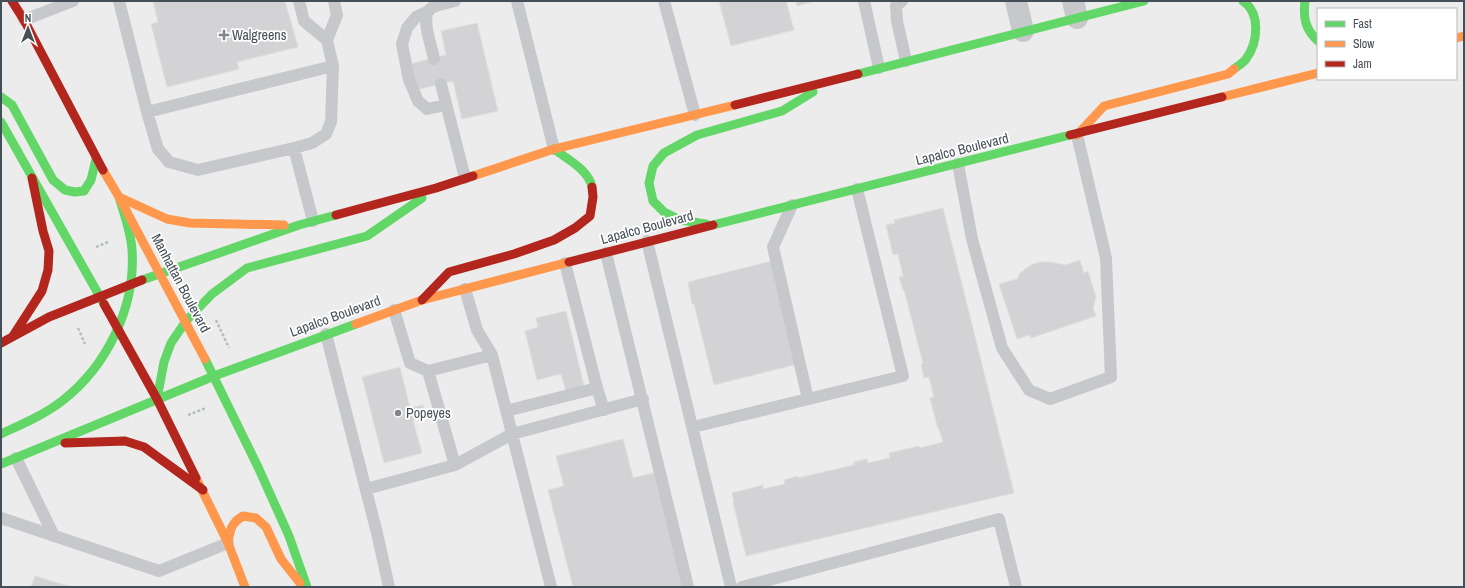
<svg xmlns="http://www.w3.org/2000/svg" width="1465" height="588" font-family="'Archivo Narrow',sans-serif">
	<style>
		.building { fill: #d3d3d5; stroke: #dededf }
		.lines { fill: none; stroke-linecap: round; stroke-linejoin: round }
		.path { stroke: #b4c0bc; stroke-width: 2.5; stroke-dasharray: 3 2; stroke-linecap: butt }
		.lane { stroke: #c6c8cb; stroke-width: 12 }
		.street { stroke: #c6c8cb; stroke-width: 22 }
		.fast { stroke: #63d668; stroke-width: 9 }
		.slow { stroke: #ff974d; stroke-width: 9 }
		.jam { stroke: #b3261e; stroke-width: 9 }
		.poi-dot { fill: #80868b; stroke: #fff; stroke-width: 1.5 }
		.labels { text-anchor: middle; stroke-width: 3.5; stroke-linejoin: round; paint-order: stroke }
		.poi-label { font-size: 14px; fill: #454f57; stroke: #fff; text-anchor: start }
		.street-label { font-size: 14px; fill: #454f57; stroke: #fff }
	</style>
	<rect width="100%" height="100%" fill="#edecec"/>
	<path class="building" d="M 153,1 L 285,1 L 298,47 L 237,62 L 239,69 L 167,87 L 151,24 L 158,22 Z
		M 719,1 L 786,1 L 794,30 L 731,46 Z
		M 796,1 L 816,1 L 797,6 Z
		M 477,23 L 498,111 L 462,119 L 453,81 L 416,90 L 410,64 L 446,55 L 441,31 Z
		M 943,208 L 1014,493 L 746,556 L 733,502 L 734,502 L 732,493 L 763,485 L 763,489 L 785,484 L 784,480 L 798,476 L 798,478 L 854,465 L 854,462 L 867,459 L 868,463 L 890,458 L 889,453 L 919,446 L 920,448 L 943,442 L 939,429 L 938,429 L 930,398 L 934,397 L 929,377 L 924,378 L 921,364 L 923,363 L 904,290 L 903,290 L 899,277 L 903,276 L 898,254 L 893,255 L 886,225 L 895,223 L 894,220 Z
		M 1080,260 L 1084,273 L 1088,271 L 1096,297 L 1093,308 L 1096,316 L 1031,338 L 1030,335 L 1017,339 L 999,284 L 1017,279 L 1020,273 L 1031,265 L 1040,262 L 1050,262 L 1066,265 Z
		M 772,261 L 798,364 L 714,385 L 694,304 L 692,304 L 688,282 Z
		M 566,311 L 584,386 L 566,391 L 561,374 L 537,380 L 525,331 L 538,327 L 536,318 Z
		M 400,367 L 410,408 L 423,405 L 426,417 L 413,420 L 422,453 L 384,463 L 362,377 Z
		M 623,439 L 633,478 L 654,473 L 683,587 L 573,587 L 548,490 L 564,486 L 556,456 Z
		M 35,576 L 61,584 L 72,587 L 31,587 Z"/>
	<g class="lines">
		<path class="path" d="M 96,247 L 108,242
			M 216,320 L 229,348
			M 78,328 L 85,344
			M 188,415 L 206,408"/>
		<path class="lane" d="M 119,1 L 147,112 L 158,149 L 169,162 L 198,170 L 294,148 L 312,143 L 326,134 L 331,122 L 333,66 L 327,40 L 337,15 L 334,1
			M 299,1 L 304,21 L 327,40
			M 517,1 L 554,149
			M 664,1 L 695,115
			M 864,1 L 879,68
			M 902,1 L 896,6 L 897,21 L 906,61
			M 429,11 L 416,17 L 407,28 L 402,44 L 409,80 L 418,101 L 427,109 L 446,105
			M 24,20 L 73,1
			M 434,59 C 432,47 421,20 429,10 C 435,4 447,3 455,1
			M 441,84 L 465,178
			M 147,112 L 333,66
			M 294,148 L 313,221
			M 958,164 L 972,239 L 1002,348 L 1029,390 L 1050,399 L 1111,377 L 1106,258 L 1077,135
			M 792,205 L 773,247 L 808,399
			M 647,241 L 731,587
			M 606,253 L 688,587
			M 465,289 L 477,330 L 492,355
			M 394,310 L 410,363 L 428,371
			M 326,334 L 377,533 L 389,587
			M 597,388 L 604,410
			M 506,411 L 597,388 L 565,263
			M 693,427 L 903,376 L 857,189
			M 16,458 L 54,536
			M 455,465 L 428,371 L 492,355 L 551,587
			M 366,489 L 455,465 L 512,434 L 643,399
			M 1,518 L 159,571 L 228,543
			M 742,587 L 999,519 L 1016,587"/>
		<path class="street" d="M 1016,1 L 1023,31
			M 1073,1 L 1077,18"/>
		<path class="fast" d="M 1305,1 C 1303,18 1305,29 1318,41
			M 1234,69 C 1238,66 1243,63 1246,59 C 1258,43 1261,13 1243,1
			M 858,74 L 1144,1
			M 1,97 L 12,105 L 53,180 L 65,190 L 75,192 L 84,191 L 91,180 L 96,159
			M 1,122 L 104,304
			M 554,149 C 567,159 589,170 592,187
			M 706,224 L 680,220 L 664,212 L 653,201 L 649,183 L 653,166 L 664,153 L 697,135 L 782,111 L 813,92
			M 713,225 L 1070,135
			M 142,280 L 299,225 L 336,215
			M 205,359 L 258,467 L 289,536 L 307,587
			M 157,399 L 164,362 L 171,343 L 186,321 L 212,294 L 247,268 L 367,236 L 422,198
			M 1,434 C 22,424 44,415 62,401 C 107,366 136,307 132,250 C 131,232 124,214 119,197
			M 1,464 L 214,376 L 356,324"/>
		<path class="slow" d="M 1456,38 L 1464,36
			M 1222,97 L 1318,73
			M 1077,135 L 1104,106 L 1228,74 L 1234,69
			M 103,170 L 119,197 L 205,359
			M 473,176 L 554,149 L 735,105
			M 119,197 L 167,219 L 190,223 L 284,225
			M 356,324 L 422,300 L 569,262
			M 196,478 L 228,543 L 245,587
			M 228,543 C 230,530 231,523 243,516 L 256,518 L 266,527 L 281,559 L 300,583"/>
		<path class="jam" d="M 12,1 L 24,20 L 103,170
			M 735,105 L 858,74
			M 1070,135 L 1222,97
			M 336,215 L 436,188 L 473,176
			M 569,262 L 713,225
			M 422,300 L 449,272 L 514,254 L 554,240 L 575,228 L 590,216 L 593,197 L 592,187
			M 104,304 L 157,399 L 196,478
			M 13,336 L 42,291 L 48,270 L 49,251 L 43,231 L 32,178
			M 1,343 L 49,317 L 142,280
			M 65,443 L 125,441 L 144,447 L 203,490"/>
	</g>
	<g class="poi-dot">
		<path d="M222 29h4v4h4v4h-4v4h-4v-4h-4v-4h4z"/>
		<circle cx="398" cy="413" r="4"/>
	</g>
	<g class="labels">
		<g class="poi-label">
			<text x="232" y="40">Walgreens</text>
			<text x="406" y="418">Popeyes</text>
		</g>
		<g class="street-label">
			<text transform="translate(962 149) rotate(-14)" y="5">Lapalco Boulevard</text>
			<text transform="translate(647 227) rotate(-15)" y="5">Lapalco Boulevard</text>
			<text transform="translate(181 283) rotate(62)" y="5">Manhattan Boulevard</text>
			<text transform="translate(335 316) rotate(-20)" y="5">Lapalco Boulevard</text>
		</g>
	</g>
	<rect width="1465" height="588" fill="none" stroke="#454f57" stroke-width="4"/>
	<rect x="1317" y="8" width="140" height="72" fill="#ffffff" stroke="#b5b9bc"/>
	<rect x="1325" y="21" width="20" height="6" fill="#63d668" stroke="#b5b9bc"/>
	<text x="1353" y="28" font-size="12" fill="#454f57">Fast</text>
	<rect x="1325" y="41" width="20" height="6" fill="#ff974d" stroke="#b5b9bc"/>
	<text x="1353" y="48" font-size="12" fill="#454f57">Slow</text>
	<rect x="1325" y="61" width="20" height="6" fill="#b3261e" stroke="#b5b9bc"/>
	<text x="1353" y="68" font-size="12" fill="#454f57">Jam</text>
	<g transform="translate(28 28)" stroke="#ffffff" stroke-width="3" paint-order="stroke">
	<path d="M0-3L7 15L0 10L-7 15Z" fill="#454f57"/>
	<text y="-6" font-size="11" font-weight="bold" text-anchor="middle" fill="#454f57">N</text>
	</g>
</svg>
